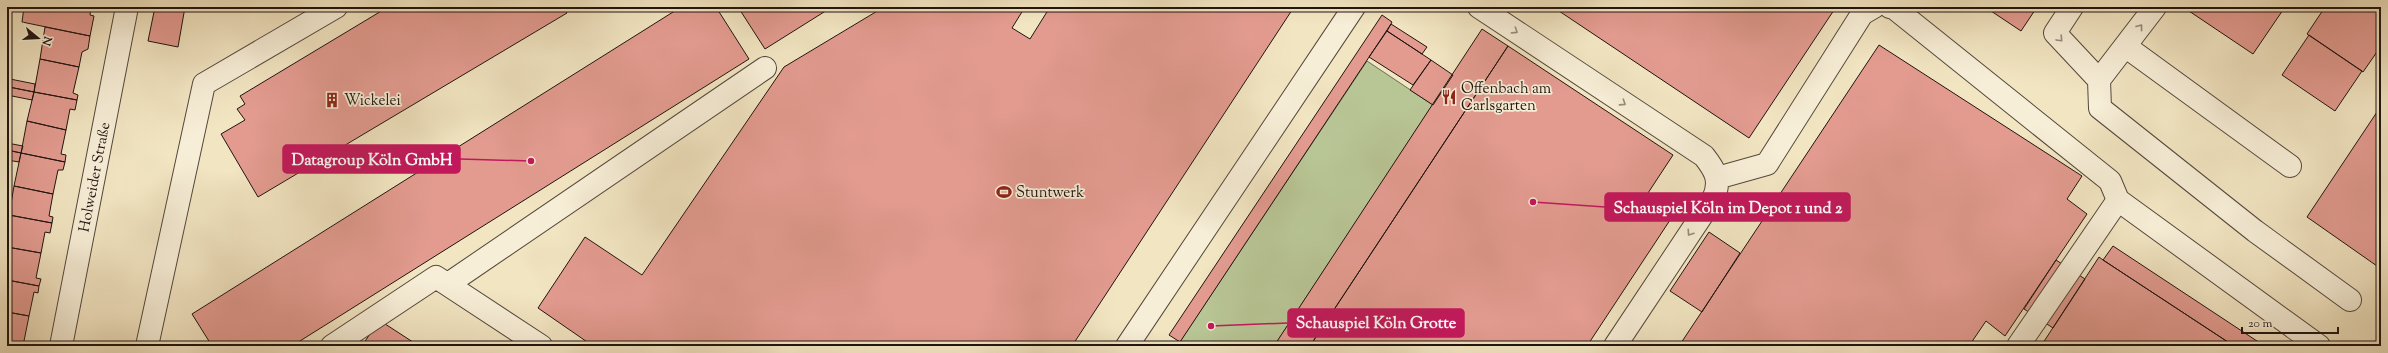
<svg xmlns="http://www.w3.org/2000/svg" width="2388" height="353" font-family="'Sorts Mill Goudy',serif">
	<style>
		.green { fill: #b8c595; stroke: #6c6c52 }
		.building { fill: #e39b90; stroke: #201410 }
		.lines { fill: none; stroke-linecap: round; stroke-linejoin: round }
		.minor-casing { stroke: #54483c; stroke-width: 24 }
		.minor { stroke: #f7eed7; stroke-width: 22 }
		.oneway { stroke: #968c7d }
		.labels { text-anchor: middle; stroke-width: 3.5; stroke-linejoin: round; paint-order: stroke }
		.poi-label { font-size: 15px; fill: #201410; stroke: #f7eed7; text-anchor: start }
		.street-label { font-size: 15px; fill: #201410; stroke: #f7eed7 }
		.leader { fill: none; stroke: #c2185b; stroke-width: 1.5 }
		.callout-dot { fill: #c2185b; stroke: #f7eed7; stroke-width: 1.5 }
		.callout { fill: #c2185b; stroke: #c2185b; stroke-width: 1.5 }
		.callout-label { font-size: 16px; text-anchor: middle; font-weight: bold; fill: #fff }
	</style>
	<rect width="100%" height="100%" fill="#f2e5c2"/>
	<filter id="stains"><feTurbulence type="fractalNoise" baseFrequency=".005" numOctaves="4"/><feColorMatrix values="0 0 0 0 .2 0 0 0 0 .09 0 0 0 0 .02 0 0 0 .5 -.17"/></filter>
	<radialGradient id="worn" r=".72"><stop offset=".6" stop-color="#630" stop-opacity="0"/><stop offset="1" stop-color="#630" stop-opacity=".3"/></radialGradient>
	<path class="green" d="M 1367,61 L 1433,105 L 1274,346 L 1177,346 Z"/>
	<path class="building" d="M 24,7 L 91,7 L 90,15 L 94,16 L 90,36 L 22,22 Z
		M 155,7 L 185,7 L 178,47 L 148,41 Z
		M 388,7 L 563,7 L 567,13 L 258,197 L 221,134 L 245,120 L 237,109 L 245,104 L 240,96 Z
		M 681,7 L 716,7 L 749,59 L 292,346 L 212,346 L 192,314 Z
		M 738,7 L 832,7 L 765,49 Z
		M 884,7 L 1025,7 L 1012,28 L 1030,39 L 1050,7 L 1294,7 L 1072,346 L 593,346 L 538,308 L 585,237 L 642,275 L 784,67 Z
		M 1553,7 L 1836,7 L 1749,138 Z
		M 1985,7 L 2037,7 L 2021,31 Z
		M 2183,7 L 2285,7 L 2253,54 Z
		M 2318,7 L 2381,7 L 2381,51 L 2379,49 L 2363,72 L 2307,34 L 2323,10 Z
		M 1382,15 L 1392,22 L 1391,24 L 1180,342 L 1169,335 Z
		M 1391,24 L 1427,47 L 1422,54 L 1387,31 Z
		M 45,27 L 90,36 L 88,49 L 82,52 L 79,67 L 40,59 Z
		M 1482,29 L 1508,46 L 1310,346 L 1274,346 Z
		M 1387,31 L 1431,60 L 1413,85 L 1369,57 Z
		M 2309,35 L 2362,71 L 2335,111 L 2282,75 Z
		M 1879,45 L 2082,176 L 2067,199 L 2087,214 L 2005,336 L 1986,321 L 1969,346 L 1679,346 Z
		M 1508,46 L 1673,155 L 1648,193 L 1676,211 L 1587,346 L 1310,346 Z
		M 40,59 L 79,67 L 73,93 L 78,95 L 77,100 L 34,92 Z
		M 1431,60 L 1453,75 L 1433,105 L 1410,90 Z
		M 10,79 L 35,84 L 34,92 L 9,87 Z
		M 9,87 L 34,92 L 32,100 L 7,95 Z
		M 34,92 L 77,100 L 75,110 L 70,109 L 66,130 L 27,121 Z
		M 2381,106 L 2381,261 L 2377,266 L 2307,217 Z
		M 27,121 L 66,130 L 61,154 L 66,155 L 65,162 L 21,153 Z
		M 7,143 L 23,146 L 21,153 L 7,150 Z
		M 7,150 L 21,153 L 19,162 L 7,160 Z
		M 21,153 L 65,162 L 63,170 L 58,170 L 53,194 L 14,186 Z
		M 14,186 L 53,194 L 49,216 L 53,217 L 52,223 L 9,215 Z
		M 9,215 L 52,223 L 50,233 L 45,232 L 41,253 L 7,247 Z
		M 1709,232 L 1740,253 L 1702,312 L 1670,291 Z
		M 2113,246 L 2263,345 L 2262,346 L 2234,346 L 2103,260 Z
		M 7,247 L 41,253 L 36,278 L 41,279 L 39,286 L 7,280 Z
		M 2099,257 L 2103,260 L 2234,346 L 2041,346 Z
		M 2056,260 L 2085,279 L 2053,328 L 2024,309 Z
		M 7,280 L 39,286 L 38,293 L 34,292 L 29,316 L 7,312 Z
		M 7,312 L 29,316 L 23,346 L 7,345 Z
		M 379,320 L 419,346 L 362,346 Z"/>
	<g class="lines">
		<g class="minor-casing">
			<path id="minor" d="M 1479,7 L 1704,156 C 1715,170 1721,180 1714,197 L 1615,346
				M 1890,7 L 1894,8 L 2110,181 L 2118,200
				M 2072,7 L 2055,33 L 2099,80
				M 2155,7 L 2099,80 L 2100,108 L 2255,231 L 2350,300
				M 2125,46 L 2290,166
				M 1717,178 L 1767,164 L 1862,14 L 1874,7
				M 448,284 L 765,68
				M 61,346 L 127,7
				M 147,346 L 204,84 L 336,7
				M 332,346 L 436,277 L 541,346
				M 1127,346 L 1354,7
				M 2018,346 L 2118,200 L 2319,346"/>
		</g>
		<use href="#minor" class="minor"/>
	</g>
	<defs><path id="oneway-chevron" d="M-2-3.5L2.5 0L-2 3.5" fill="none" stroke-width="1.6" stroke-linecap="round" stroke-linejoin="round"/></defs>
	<g class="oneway">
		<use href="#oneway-chevron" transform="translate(2140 27) rotate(-53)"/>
		<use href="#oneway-chevron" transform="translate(1515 31) rotate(33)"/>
		<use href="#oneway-chevron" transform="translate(2060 39) rotate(47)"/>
		<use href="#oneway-chevron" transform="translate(1623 103) rotate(33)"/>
		<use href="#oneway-chevron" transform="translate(1690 233) rotate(124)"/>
	</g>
	<defs>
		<g id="restaurant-bare" transform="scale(1.2)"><path d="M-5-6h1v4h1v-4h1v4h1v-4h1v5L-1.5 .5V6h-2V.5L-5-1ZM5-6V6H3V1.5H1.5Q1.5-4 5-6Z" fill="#8f2418" stroke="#f7eed7" stroke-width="2.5" paint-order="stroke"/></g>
		<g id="building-bare" transform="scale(1.2)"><path d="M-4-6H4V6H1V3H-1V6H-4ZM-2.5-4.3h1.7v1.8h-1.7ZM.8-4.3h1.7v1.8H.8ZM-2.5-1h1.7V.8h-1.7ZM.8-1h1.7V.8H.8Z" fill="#8f2418" stroke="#f7eed7" stroke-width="2.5" paint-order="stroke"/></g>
		<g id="stadium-bare" transform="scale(1.2)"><path d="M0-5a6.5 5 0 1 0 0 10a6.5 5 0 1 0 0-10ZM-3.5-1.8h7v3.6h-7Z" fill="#8f2418" stroke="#f7eed7" stroke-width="2.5" paint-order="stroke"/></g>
	</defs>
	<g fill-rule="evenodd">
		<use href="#restaurant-bare" x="1449" y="97"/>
		<use href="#building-bare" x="332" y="100"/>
		<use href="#stadium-bare" x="1004" y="192"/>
	</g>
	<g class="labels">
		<g class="poi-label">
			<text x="1461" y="93">Offenbach am<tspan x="1461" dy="17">Carlsgarten</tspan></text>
			<text x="344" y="105">Wickelei</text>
			<text x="1016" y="197">Stuntwerk</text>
		</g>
		<g class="street-label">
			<text transform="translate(94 177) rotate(-79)" y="5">Holweider Straße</text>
		</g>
	</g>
	<path class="leader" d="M531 161L460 159M1533 202L1605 207M1211 326L1288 323"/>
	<g class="callout-dot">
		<circle cx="531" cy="161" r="4"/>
		<circle cx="1533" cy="202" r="4"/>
		<circle cx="1211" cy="326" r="4"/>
	</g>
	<g class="callout">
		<rect x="283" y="145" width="177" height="28" rx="4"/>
		<rect x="1605" y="193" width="245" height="28" rx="4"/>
		<rect x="1288" y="309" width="176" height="28" rx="4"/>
	</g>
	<g class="callout-label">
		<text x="372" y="165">Datagroup Köln GmbH</text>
		<text x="1728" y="213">Schauspiel Köln im Depot 1 und 2</text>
		<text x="1376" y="328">Schauspiel Köln Grotte</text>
	</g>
	<rect width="2388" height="353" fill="none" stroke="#f2e5c2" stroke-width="24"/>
	<rect x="8" y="8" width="2372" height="337" fill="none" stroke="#201410" stroke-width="2"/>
	<rect x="12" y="12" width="2364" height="329" fill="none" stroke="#201410"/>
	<g transform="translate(38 38) rotate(108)" stroke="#f7eed7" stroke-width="3" paint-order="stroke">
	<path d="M0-3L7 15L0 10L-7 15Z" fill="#201410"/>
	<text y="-6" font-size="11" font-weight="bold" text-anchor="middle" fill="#201410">N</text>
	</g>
	<path d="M2242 327v6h96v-6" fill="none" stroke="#201410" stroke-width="2"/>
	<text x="2248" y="327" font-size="12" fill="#201410" stroke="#f7eed7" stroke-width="3" paint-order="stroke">20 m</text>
	<rect width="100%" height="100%" filter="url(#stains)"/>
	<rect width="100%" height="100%" fill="url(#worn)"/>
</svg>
